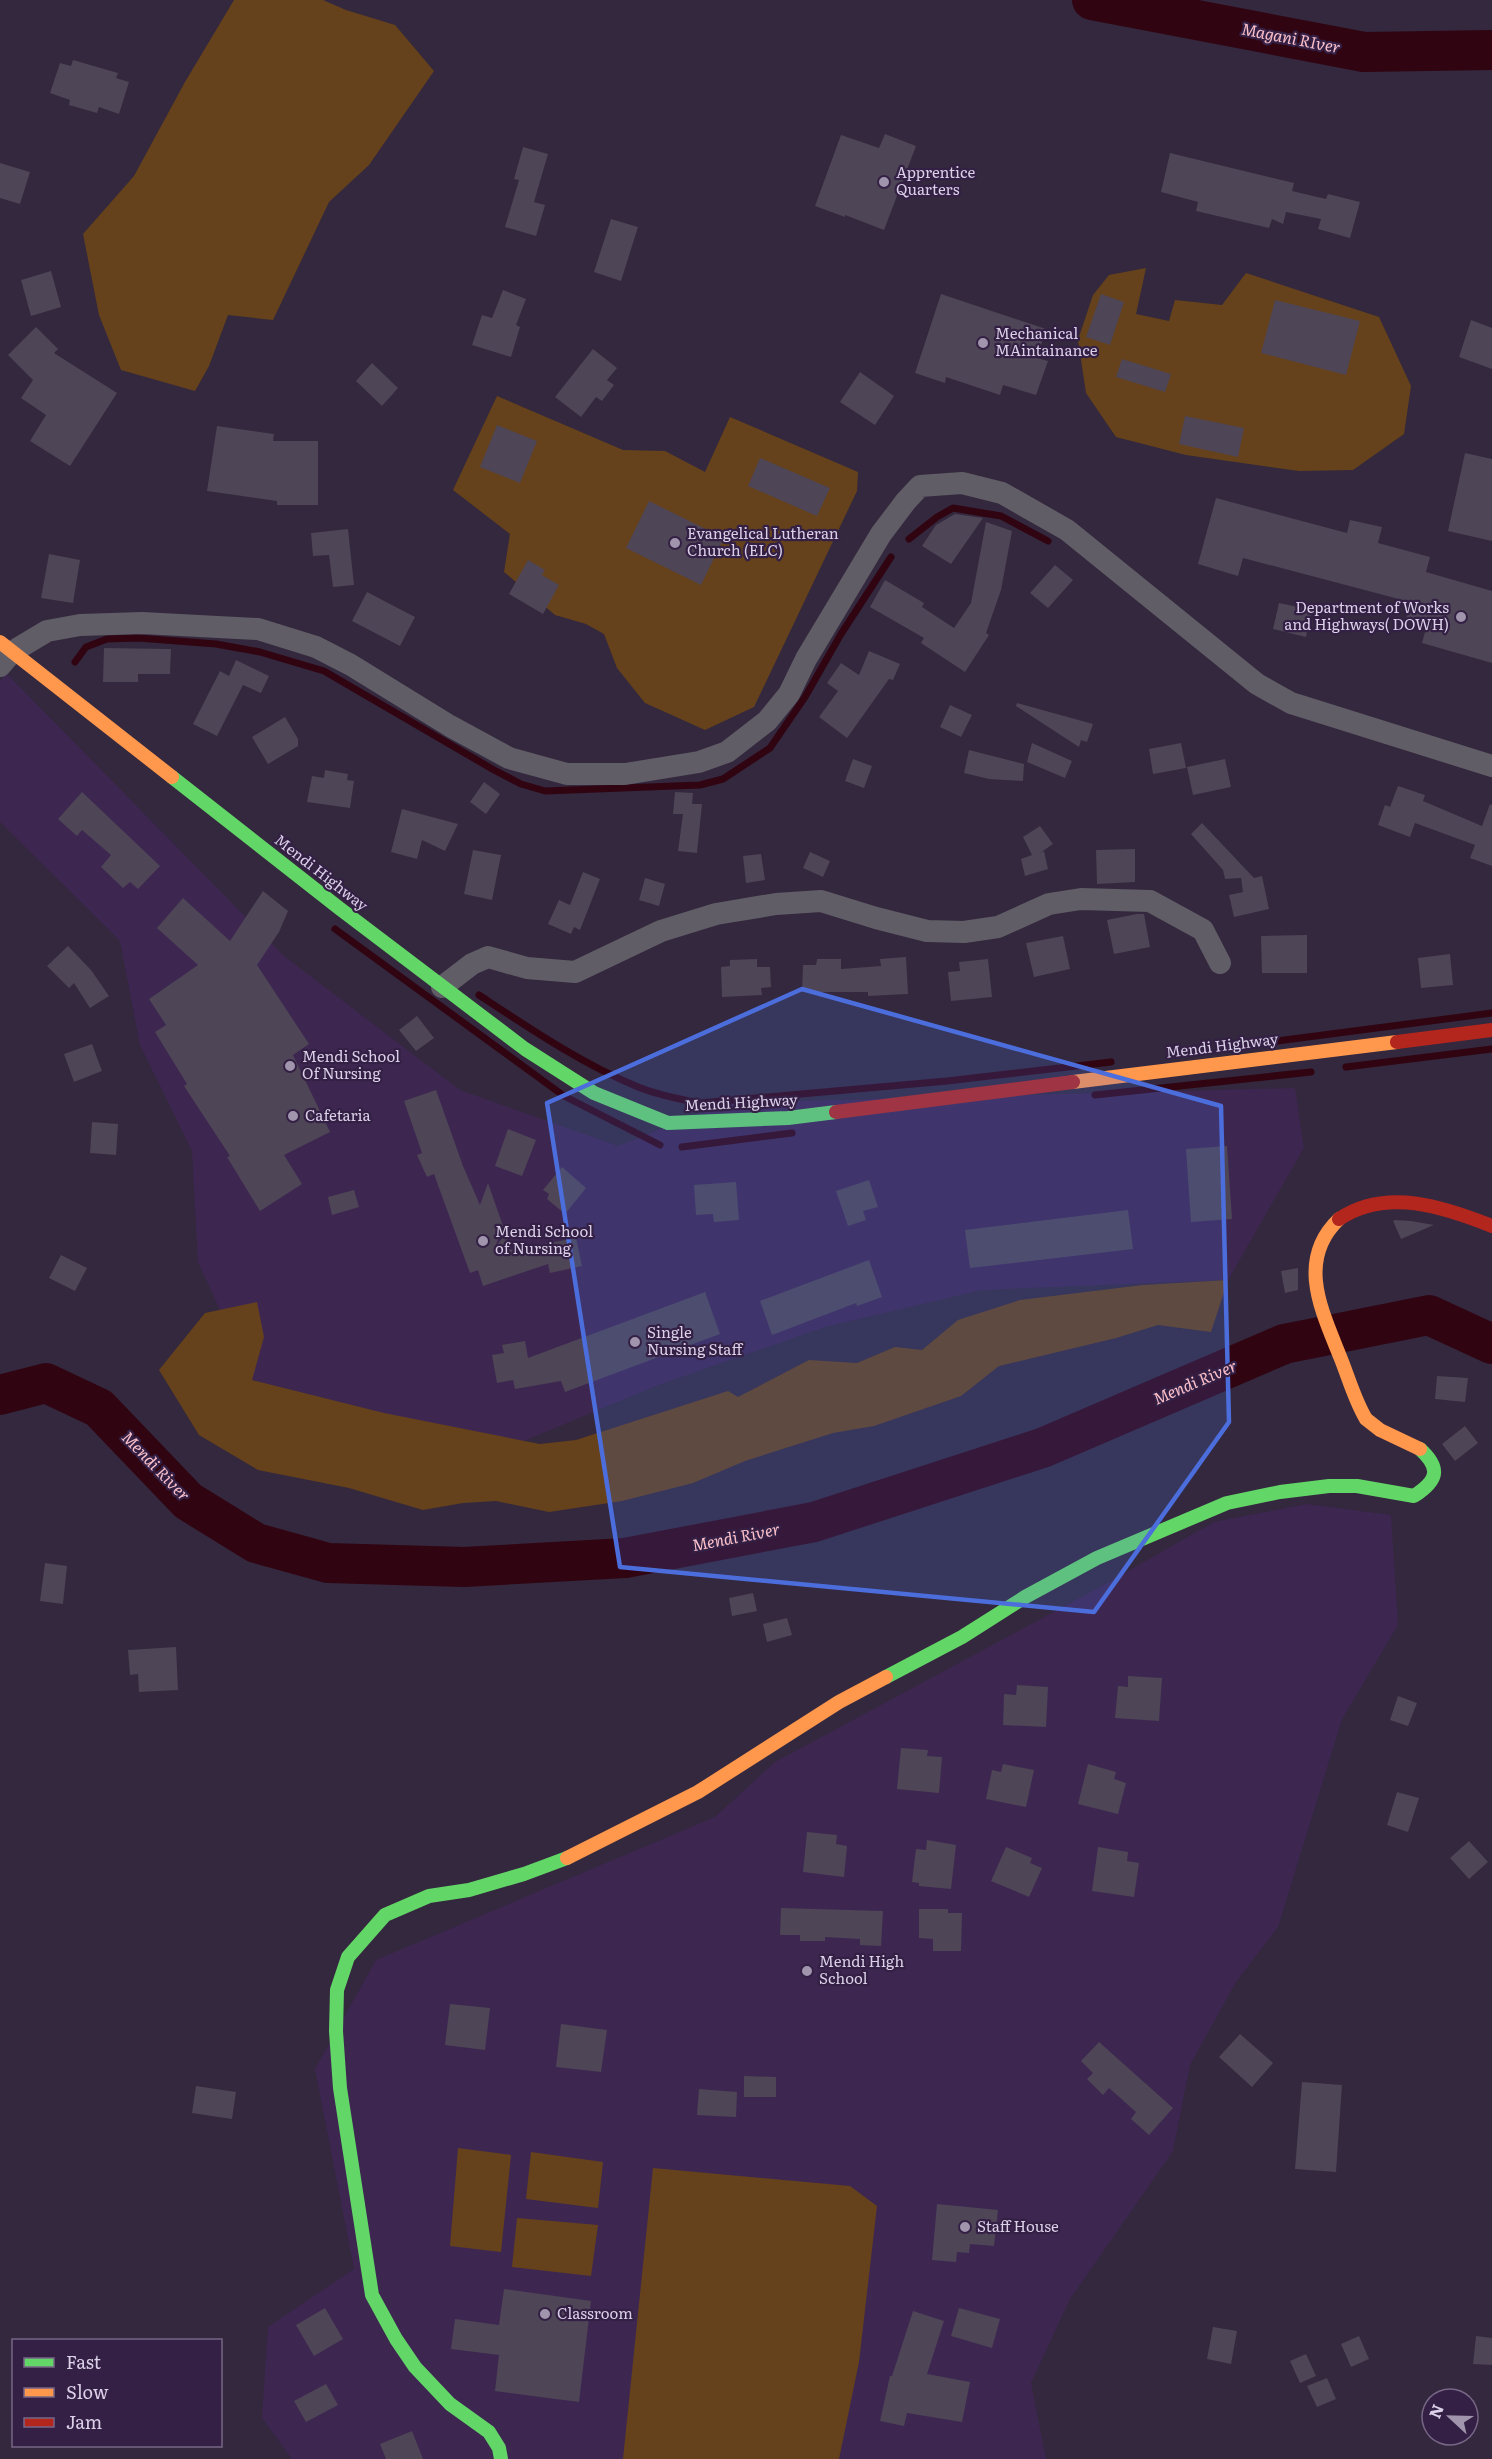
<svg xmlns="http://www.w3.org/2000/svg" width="1492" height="2459" font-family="Literata,serif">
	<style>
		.built { fill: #3d2751 }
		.green { fill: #65421b }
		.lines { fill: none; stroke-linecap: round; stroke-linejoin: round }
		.stream { stroke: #310412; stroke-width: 7 }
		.river { stroke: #310412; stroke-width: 40 }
		.building { fill: #4e4556 }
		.street { stroke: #615d66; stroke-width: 22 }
		.fast { stroke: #63d668; stroke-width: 14 }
		.slow { stroke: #ff974d; stroke-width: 14 }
		.jam { stroke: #b3261e; stroke-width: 14 }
		.marked { fill: #4c6edc; fill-opacity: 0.2; stroke: #4c6edc; stroke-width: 4.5; stroke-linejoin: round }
		.poi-dot { fill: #a095ac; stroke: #342045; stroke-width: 2 }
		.labels { text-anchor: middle; stroke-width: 4.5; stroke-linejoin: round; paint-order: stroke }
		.poi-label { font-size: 15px; fill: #dbd0e8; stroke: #342045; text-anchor: start }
		.street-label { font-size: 15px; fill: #dbd0e8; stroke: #342045 }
		.water-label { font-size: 16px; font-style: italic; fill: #fbc0ca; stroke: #342045 }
	</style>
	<rect width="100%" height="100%" fill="#33283d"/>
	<path class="built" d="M 6,673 L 284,956 L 460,1090 L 618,1146 L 726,1103 L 1295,1088 L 1304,1148 L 1228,1280 L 981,1290 L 825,1327 L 658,1385 L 512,1446 L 252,1380 L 198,1262 L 192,1151 L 140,1045 L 120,941 L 0,822 L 0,682 Z
		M 1307,1504 L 1391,1515 L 1398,1625 L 1342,1719 L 1278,1927 L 1236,1982 L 1190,2065 L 1173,2151 L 1070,2299 L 1031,2383 L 1046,2459 L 292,2459 L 262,2418 L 268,2327 L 354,2269 L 315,2069 L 376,1960 L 715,1817 L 775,1762 L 1102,1586 L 1214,1522 Z"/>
	<path class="green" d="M 234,0 L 323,0 L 346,10 L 395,25 L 434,71 L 369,165 L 329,202 L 273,320 L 228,315 L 209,366 L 195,391 L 121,370 L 99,315 L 83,234 L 134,176 L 185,82 Z
		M 1146,268 L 1136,314 L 1169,321 L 1175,300 L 1222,305 L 1246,273 L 1379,317 L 1411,386 L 1404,434 L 1353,470 L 1299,471 L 1186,455 L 1116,437 L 1086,393 L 1078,340 L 1093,295 L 1109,275 Z
		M 497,396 L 623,450 L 665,451 L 705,472 L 730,417 L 858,472 L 857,491 L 754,707 L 705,730 L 645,703 L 617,668 L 604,634 L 586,624 L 555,615 L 504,572 L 510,534 L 453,490 Z
		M 1228,1280 L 1211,1332 L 1158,1325 L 1116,1338 L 999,1366 L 961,1396 L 874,1426 L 833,1433 L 745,1461 L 693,1483 L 622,1501 L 549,1512 L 496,1501 L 463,1503 L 423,1510 L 349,1488 L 258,1470 L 199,1435 L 159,1370 L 205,1313 L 257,1302 L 264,1337 L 252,1380 L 384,1413 L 540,1444 L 576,1440 L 728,1391 L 738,1397 L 809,1360 L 857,1363 L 895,1347 L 922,1350 L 958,1320 L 1020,1300 L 1143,1285 Z
		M 458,2148 L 511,2155 L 501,2252 L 450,2246 Z
		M 531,2152 L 603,2162 L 598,2208 L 526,2199 Z
		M 653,2168 L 850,2186 L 877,2206 L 859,2362 L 839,2459 L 623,2459 Z
		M 517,2218 L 598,2225 L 591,2276 L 512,2267 Z"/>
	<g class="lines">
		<path class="stream" d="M 909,539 L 937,517 L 953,508 L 1001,516 L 1048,541
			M 75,662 L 86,647 L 107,639 L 138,638 L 216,644 L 260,652 L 324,671 L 494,770 L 521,784 L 545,791 L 700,785 L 723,779 L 770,748 L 805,697 L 841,634 L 891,557
			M 335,929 L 564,1096 L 660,1145
			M 479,995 C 529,1028 582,1064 638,1087 C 658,1095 678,1099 700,1103 L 947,1081 L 1111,1062
			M 1277,1041 L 1492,1013
			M 1346,1067 L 1492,1049
			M 1095,1095 L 1311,1072
			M 682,1147 L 792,1133"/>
		<path class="river" d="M 1092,0 L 1364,52 L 1492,50
			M 0,1395 L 46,1383 L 99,1408 L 188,1501 L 256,1543 L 328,1563 L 464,1567 L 625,1558 L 814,1522 L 1042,1448 L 1284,1344 L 1429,1315 L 1492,1344"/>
	</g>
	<path class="building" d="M 73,60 L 118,73 L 116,78 L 129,82 L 119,114 L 99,107 L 97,113 L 69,105 L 70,100 L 50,93 L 60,63 L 71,66 Z
		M 885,134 L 916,146 L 884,230 L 845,215 L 845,217 L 815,206 L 841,135 L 879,148 Z
		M 523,147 L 548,154 L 534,202 L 545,205 L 536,236 L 505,227 L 519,180 L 514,179 Z
		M 1170,153 L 1294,183 L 1292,191 L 1326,199 L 1328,194 L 1360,202 L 1350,238 L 1318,229 L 1321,219 L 1286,212 L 1283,224 L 1272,219 L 1269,228 L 1196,211 L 1198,202 L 1161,192 Z
		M 0,163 L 30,172 L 20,204 L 0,198 Z
		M 611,219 L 638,227 L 621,281 L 594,272 Z
		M 51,271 L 61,307 L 31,316 L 21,280 Z
		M 503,290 L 526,299 L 516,325 L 520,327 L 511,357 L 472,345 L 482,315 L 492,318 Z
		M 941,294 L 1046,329 L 1037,358 L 1048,361 L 1036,395 L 1003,385 L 1000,395 L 946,377 L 945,383 L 915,373 Z
		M 1101,294 L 1124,302 L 1110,345 L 1086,337 Z
		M 1275,300 L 1360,321 L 1346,375 L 1261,353 Z
		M 1471,320 L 1492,328 L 1492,369 L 1459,357 Z
		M 36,327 L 58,349 L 54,353 L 117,393 L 70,466 L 30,441 L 46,415 L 21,398 L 33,380 L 8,355 Z
		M 593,349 L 617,368 L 607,380 L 614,385 L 602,401 L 596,397 L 581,417 L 555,397 Z
		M 1122,359 L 1171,374 L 1165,392 L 1116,377 Z
		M 372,363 L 398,388 L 382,406 L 356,381 Z
		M 860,372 L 894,396 L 875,425 L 840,402 Z
		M 1185,416 L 1244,428 L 1238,457 L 1179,444 Z
		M 497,425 L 537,441 L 520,483 L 480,467 Z
		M 217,426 L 274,434 L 273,441 L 318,441 L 318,505 L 277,505 L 277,501 L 207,491 Z
		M 1465,453 L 1492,459 L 1492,541 L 1448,531 Z
		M 760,458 L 830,488 L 817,516 L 748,486 Z
		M 1216,498 L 1347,533 L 1350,520 L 1382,527 L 1378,543 L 1430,557 L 1426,572 L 1492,591 L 1492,663 L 1422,643 L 1427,625 L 1406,620 L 1410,602 L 1243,558 L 1238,576 L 1198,564 Z
		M 649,501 L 724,538 L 701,585 L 626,548 Z
		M 955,514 L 983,518 L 951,564 L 922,546 L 936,525 Z
		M 986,522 L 1012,531 L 1001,590 L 986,633 L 989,635 L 965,672 L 921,643 L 924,638 L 870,607 L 885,580 L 924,603 L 922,607 L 954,628 L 971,603 Z
		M 348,529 L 354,585 L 333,587 L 329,555 L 313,556 L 311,533 Z
		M 49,554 L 80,560 L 73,603 L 41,598 Z
		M 528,560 L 545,570 L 542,575 L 559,585 L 543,614 L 509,594 Z
		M 1055,565 L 1073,580 L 1048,608 L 1030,593 Z
		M 367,592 L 415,617 L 400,646 L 352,621 Z
		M 1279,603 L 1312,610 L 1306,637 L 1273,629 Z
		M 104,648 L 171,649 L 170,674 L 138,674 L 138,682 L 103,682 Z
		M 869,651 L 900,664 L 893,680 L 889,679 L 847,738 L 819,717 L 838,691 L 827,683 L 841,663 L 859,675 Z
		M 236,660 L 269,676 L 261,693 L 243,685 L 217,736 L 193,724 L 220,671 L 229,676 Z
		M 1017,703 L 1093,724 L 1087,742 L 1081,740 L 1079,747 L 1016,706 Z
		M 950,705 L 972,715 L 961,737 L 940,727 Z
		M 285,717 L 298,739 L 298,746 L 268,764 L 252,737 Z
		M 1032,743 L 1072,761 L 1065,778 L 1027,762 Z
		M 1181,743 L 1186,768 L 1153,774 L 1149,749 Z
		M 969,750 L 1024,764 L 1023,781 L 989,779 L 964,773 Z
		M 853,759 L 872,766 L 864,788 L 845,781 Z
		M 1225,759 L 1231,787 L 1193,795 L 1187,767 Z
		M 325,770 L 348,774 L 347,780 L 354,781 L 350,808 L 307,802 L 312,776 L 324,778 Z
		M 484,782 L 500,794 L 486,814 L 470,802 Z
		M 1398,786 L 1425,795 L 1423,801 L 1482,826 L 1490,804 L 1492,805 L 1492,866 L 1470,858 L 1475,845 L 1415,823 L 1410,837 L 1378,825 L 1385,805 L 1390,807 Z
		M 82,792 L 160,866 L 138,889 L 130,882 L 123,888 L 101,867 L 111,855 L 82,830 L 77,836 L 58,819 Z
		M 675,792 L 693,793 L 692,804 L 702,804 L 697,853 L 678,851 L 683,814 L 673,814 Z
		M 402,809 L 458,824 L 445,851 L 422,840 L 417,859 L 391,852 Z
		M 1202,823 L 1254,878 L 1262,876 L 1269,909 L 1234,917 L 1229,895 L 1243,892 L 1241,878 L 1225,879 L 1223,870 L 1191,834 Z
		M 1040,826 L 1053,844 L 1040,853 L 1044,851 L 1048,869 L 1025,876 L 1021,859 L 1032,855 L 1023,837 Z
		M 1135,849 L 1135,882 L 1097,884 L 1096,850 Z
		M 473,850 L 501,855 L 492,900 L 464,894 Z
		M 810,852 L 830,861 L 823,877 L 803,868 Z
		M 761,854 L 765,880 L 746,883 L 743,856 Z
		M 583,872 L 600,879 L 580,930 L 574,927 L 571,934 L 548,924 L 559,900 L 570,905 Z
		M 645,878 L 665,884 L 659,906 L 639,900 Z
		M 263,891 L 288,911 L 279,932 L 257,965 L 309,1044 L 293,1055 L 330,1132 L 284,1155 L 302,1184 L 260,1211 L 227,1157 L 230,1156 L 184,1086 L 187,1084 L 155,1032 L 166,1025 L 149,999 L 198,965 L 157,928 L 183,898 L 230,941 Z
		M 1137,914 L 1144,914 L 1150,947 L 1114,954 L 1107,920 Z
		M 1307,935 L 1307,973 L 1262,973 L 1261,936 Z
		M 1063,936 L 1070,969 L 1034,977 L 1026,943 Z
		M 68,946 L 91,970 L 109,996 L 90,1008 L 74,983 L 69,988 L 47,966 Z
		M 1450,954 L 1453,985 L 1421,988 L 1418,958 Z
		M 906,957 L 908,994 L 868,996 L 868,992 L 802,992 L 803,965 L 816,965 L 817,959 L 841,959 L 841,969 L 881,966 L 880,959 Z
		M 757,959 L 757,967 L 770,967 L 771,987 L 761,988 L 762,995 L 722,997 L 721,967 L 730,966 L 730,960 Z
		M 988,959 L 992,997 L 951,1001 L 948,972 L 960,971 L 959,962 Z
		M 417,1016 L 434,1038 L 416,1051 L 399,1030 Z
		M 92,1044 L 102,1071 L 74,1082 L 64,1054 Z
		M 436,1090 L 463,1166 L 480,1205 L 488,1183 L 503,1226 L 495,1247 L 505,1235 L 511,1250 L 576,1238 L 582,1266 L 550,1273 L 548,1264 L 483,1286 L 478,1270 L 470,1273 L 434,1174 L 427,1177 L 417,1155 L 422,1153 L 404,1101 Z
		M 92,1122 L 118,1124 L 116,1155 L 90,1153 Z
		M 508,1129 L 536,1140 L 522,1176 L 495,1166 Z
		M 1227,1146 L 1232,1219 L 1191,1222 L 1186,1149 Z
		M 562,1167 L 586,1188 L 565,1214 L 547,1199 L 549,1194 L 543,1190 Z
		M 869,1180 L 878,1207 L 863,1211 L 866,1220 L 848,1226 L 836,1191 Z
		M 736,1182 L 739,1220 L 714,1222 L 713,1214 L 696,1215 L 694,1185 Z
		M 354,1190 L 359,1207 L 332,1215 L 328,1197 Z
		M 1128,1210 L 1133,1249 L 970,1268 L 965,1230 Z
		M 1395,1220 L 1411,1221 L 1434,1225 L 1401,1239 L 1393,1221 Z
		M 61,1255 L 87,1268 L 75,1291 L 49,1278 Z
		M 869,1260 L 882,1297 L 857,1306 L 856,1303 L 772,1335 L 760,1301 Z
		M 1298,1268 L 1298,1290 L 1285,1293 L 1281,1271 Z
		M 705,1292 L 720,1334 L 565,1392 L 561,1381 L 515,1389 L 513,1380 L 497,1383 L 492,1355 L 504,1353 L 502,1345 L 525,1341 L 528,1358 Z
		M 1437,1376 L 1468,1378 L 1465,1402 L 1435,1399 Z
		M 1465,1426 L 1478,1443 L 1455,1461 L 1442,1444 Z
		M 45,1563 L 67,1566 L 63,1604 L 40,1601 Z
		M 753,1593 L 757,1611 L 732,1616 L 729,1598 Z
		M 787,1618 L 792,1635 L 767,1642 L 763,1624 Z
		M 176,1647 L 178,1690 L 139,1692 L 138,1674 L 130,1675 L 128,1650 Z
		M 1128,1676 L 1162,1678 L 1159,1721 L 1115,1718 L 1118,1686 L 1128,1687 Z
		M 1017,1685 L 1048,1687 L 1046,1727 L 1003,1725 L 1004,1694 L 1016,1695 Z
		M 1398,1696 L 1417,1703 L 1408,1726 L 1390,1720 Z
		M 901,1748 L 928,1750 L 927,1756 L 942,1757 L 939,1793 L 897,1789 Z
		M 1003,1764 L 1034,1770 L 1026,1807 L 986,1799 L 992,1770 L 1001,1772 Z
		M 1088,1764 L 1116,1772 L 1114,1779 L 1126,1783 L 1118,1814 L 1078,1804 Z
		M 1397,1792 L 1419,1798 L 1408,1832 L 1387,1825 Z
		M 807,1832 L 837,1835 L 836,1844 L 847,1846 L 844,1877 L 803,1872 Z
		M 927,1840 L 956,1845 L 951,1889 L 919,1886 L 919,1883 L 912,1882 L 916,1849 L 926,1850 Z
		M 1469,1841 L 1488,1862 L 1469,1879 L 1450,1858 Z
		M 1006,1847 L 1032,1858 L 1030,1863 L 1042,1868 L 1029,1897 L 991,1881 Z
		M 1098,1847 L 1128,1852 L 1127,1861 L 1139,1863 L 1134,1897 L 1092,1891 Z
		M 781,1908 L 883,1911 L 881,1946 L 860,1945 L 860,1939 L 825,1937 L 825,1941 L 800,1941 L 800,1935 L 780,1935 Z
		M 919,1909 L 948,1909 L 948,1913 L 962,1913 L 961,1951 L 933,1951 L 933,1939 L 919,1938 Z
		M 450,2004 L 490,2008 L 485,2050 L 445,2045 Z
		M 561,2024 L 607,2030 L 601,2072 L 556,2067 Z
		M 1240,2034 L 1273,2063 L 1252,2087 L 1219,2057 Z
		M 1099,2042 L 1173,2108 L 1149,2135 L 1131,2119 L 1136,2112 L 1109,2088 L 1103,2095 L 1087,2079 L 1093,2073 L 1081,2061 Z
		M 744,2076 L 776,2077 L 776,2097 L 744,2097 Z
		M 1302,2082 L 1342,2085 L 1336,2172 L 1295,2169 Z
		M 196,2086 L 236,2092 L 232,2119 L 192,2113 Z
		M 699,2089 L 737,2092 L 736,2117 L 697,2115 Z
		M 937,2204 L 998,2210 L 994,2246 L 970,2244 L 969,2253 L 957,2252 L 956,2262 L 932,2260 Z
		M 504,2289 L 591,2301 L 579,2402 L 495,2391 L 499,2355 L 451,2349 L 455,2319 L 499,2325 Z
		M 325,2308 L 343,2339 L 314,2356 L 296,2325 Z
		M 959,2308 L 1000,2319 L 992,2348 L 951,2336 Z
		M 913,2311 L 944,2321 L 927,2374 L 970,2382 L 962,2422 L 907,2413 L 904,2426 L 880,2421 L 890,2376 L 892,2376 Z
		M 1213,2327 L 1237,2331 L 1231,2364 L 1207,2359 Z
		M 1359,2336 L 1369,2359 L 1351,2367 L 1341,2344 Z
		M 1476,2336 L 1492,2338 L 1492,2365 L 1473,2364 Z
		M 1306,2354 L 1316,2376 L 1300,2383 L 1290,2361 Z
		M 1327,2378 L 1336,2399 L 1317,2407 L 1307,2386 Z
		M 326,2384 L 338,2405 L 306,2422 L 294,2401 Z
		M 412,2431 L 423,2459 L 386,2459 L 380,2444 Z"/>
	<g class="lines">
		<path class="street" d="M 0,666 L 12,652 L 47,631 L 80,625 L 142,623 L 258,629 L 316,647 L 351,665 L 450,726 L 509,758 L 567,774 L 625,774 L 699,762 L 727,752 L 767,721 L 789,694 L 806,659 L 881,534 L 906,501 L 920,486 L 962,483 L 1002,493 L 1067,530 L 1257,684 L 1291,703 L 1492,766
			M 442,987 L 472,964 L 488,957 L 527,968 L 575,972 L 661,931 L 716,914 L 776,904 L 821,901 L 876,918 L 927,931 L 964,932 L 998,927 L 1049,904 L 1081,899 L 1150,901 L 1203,930 L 1220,963"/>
		<path class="fast" d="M 172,777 L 339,908 L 525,1049 L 594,1093 L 668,1123 L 788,1118 L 836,1112
			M 886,1677 L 962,1637 L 1025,1597 L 1097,1558 L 1227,1503 L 1280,1492 L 1329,1486 L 1357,1486 L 1414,1496 C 1437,1481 1442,1469 1420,1449
			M 501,2459 L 499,2448 L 489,2432 L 450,2404 L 415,2367 L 396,2339 L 372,2295 L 340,2088 L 336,2031 L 337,1990 L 348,1957 L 385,1915 L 429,1896 L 469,1890 L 524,1874 L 567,1858"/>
		<path class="slow" d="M 0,642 L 172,777
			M 1073,1082 L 1397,1042
			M 1339,1219 C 1295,1261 1323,1313 1341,1359 C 1349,1379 1355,1401 1366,1419 L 1380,1430 L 1420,1449
			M 567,1858 L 698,1792 L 839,1702 L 886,1677"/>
		<path class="jam" d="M 1397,1042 L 1492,1030
			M 836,1112 L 1073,1082
			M 1339,1219 C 1386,1187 1444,1207 1492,1226"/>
	</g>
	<path class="marked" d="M 802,989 L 1221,1106 L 1229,1422 L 1094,1612 L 620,1567 L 547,1103 Z"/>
	<g class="poi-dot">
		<circle cx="884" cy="182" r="6"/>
		<circle cx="983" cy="343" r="6"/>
		<circle cx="675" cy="543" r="6"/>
		<circle cx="1461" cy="617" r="6"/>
		<circle cx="290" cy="1066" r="6"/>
		<circle cx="293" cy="1116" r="6"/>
		<circle cx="483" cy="1241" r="6"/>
		<circle cx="635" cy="1342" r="6"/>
		<circle cx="807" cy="1971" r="6"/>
		<circle cx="965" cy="2227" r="6"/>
		<circle cx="545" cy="2314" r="6"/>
	</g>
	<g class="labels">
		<g class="poi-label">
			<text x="896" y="178">Apprentice<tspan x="896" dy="17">Quarters</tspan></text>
			<text x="995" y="339">Mechanical<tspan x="995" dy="17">MAintainance</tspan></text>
			<text x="687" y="539">Evangelical Lutheran<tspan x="687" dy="17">Church (ELC)</tspan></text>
			<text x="1449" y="613" text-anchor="end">Department of Works<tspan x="1449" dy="17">and Highways( DOWH)</tspan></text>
			<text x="302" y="1062">Mendi School<tspan x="302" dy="17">Of Nursing</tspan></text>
			<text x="305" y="1121">Cafetaria</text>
			<text x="495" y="1237">Mendi School<tspan x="495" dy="17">of Nursing</tspan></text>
			<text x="647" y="1338">Single<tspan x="647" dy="17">Nursing Staff</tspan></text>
			<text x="819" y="1967">Mendi High<tspan x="819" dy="17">School</tspan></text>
			<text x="977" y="2232">Staff House</text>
			<text x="557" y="2319">Classroom</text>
		</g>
		<g class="street-label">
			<text transform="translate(321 873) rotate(38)" y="5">Mendi Highway</text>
			<text transform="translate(1222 1046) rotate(-7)" y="5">Mendi Highway</text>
			<text transform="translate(741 1103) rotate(-3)" y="5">Mendi Highway</text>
		</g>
		<g class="water-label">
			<text transform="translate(1291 38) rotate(11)" y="6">Magani RIver</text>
			<text transform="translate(1195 1382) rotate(-23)" y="6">Mendi River</text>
			<text transform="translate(156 1466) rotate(46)" y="6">Mendi River</text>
			<text transform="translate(736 1537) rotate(-11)" y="6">Mendi River</text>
		</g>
	</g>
	<rect x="12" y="2339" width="210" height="108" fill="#342045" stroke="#776686" stroke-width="1.5"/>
	<rect x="24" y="2358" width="30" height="9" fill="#63d668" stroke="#776686" stroke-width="1.5"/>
	<text x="66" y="2369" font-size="18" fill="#dbd0e8">Fast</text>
	<rect x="24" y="2388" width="30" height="9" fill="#ff974d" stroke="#776686" stroke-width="1.5"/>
	<text x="66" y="2399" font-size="18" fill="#dbd0e8">Slow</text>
	<rect x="24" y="2418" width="30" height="9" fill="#b3261e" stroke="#776686" stroke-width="1.5"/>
	<text x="66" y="2429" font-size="18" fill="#dbd0e8">Jam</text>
	<g transform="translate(1450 2417) rotate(292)"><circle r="28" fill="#342045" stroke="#776686" stroke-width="1.5"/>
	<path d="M0-4.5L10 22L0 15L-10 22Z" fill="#a095ac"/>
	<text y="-9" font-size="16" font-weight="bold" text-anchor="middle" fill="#dbd0e8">N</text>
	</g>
</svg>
